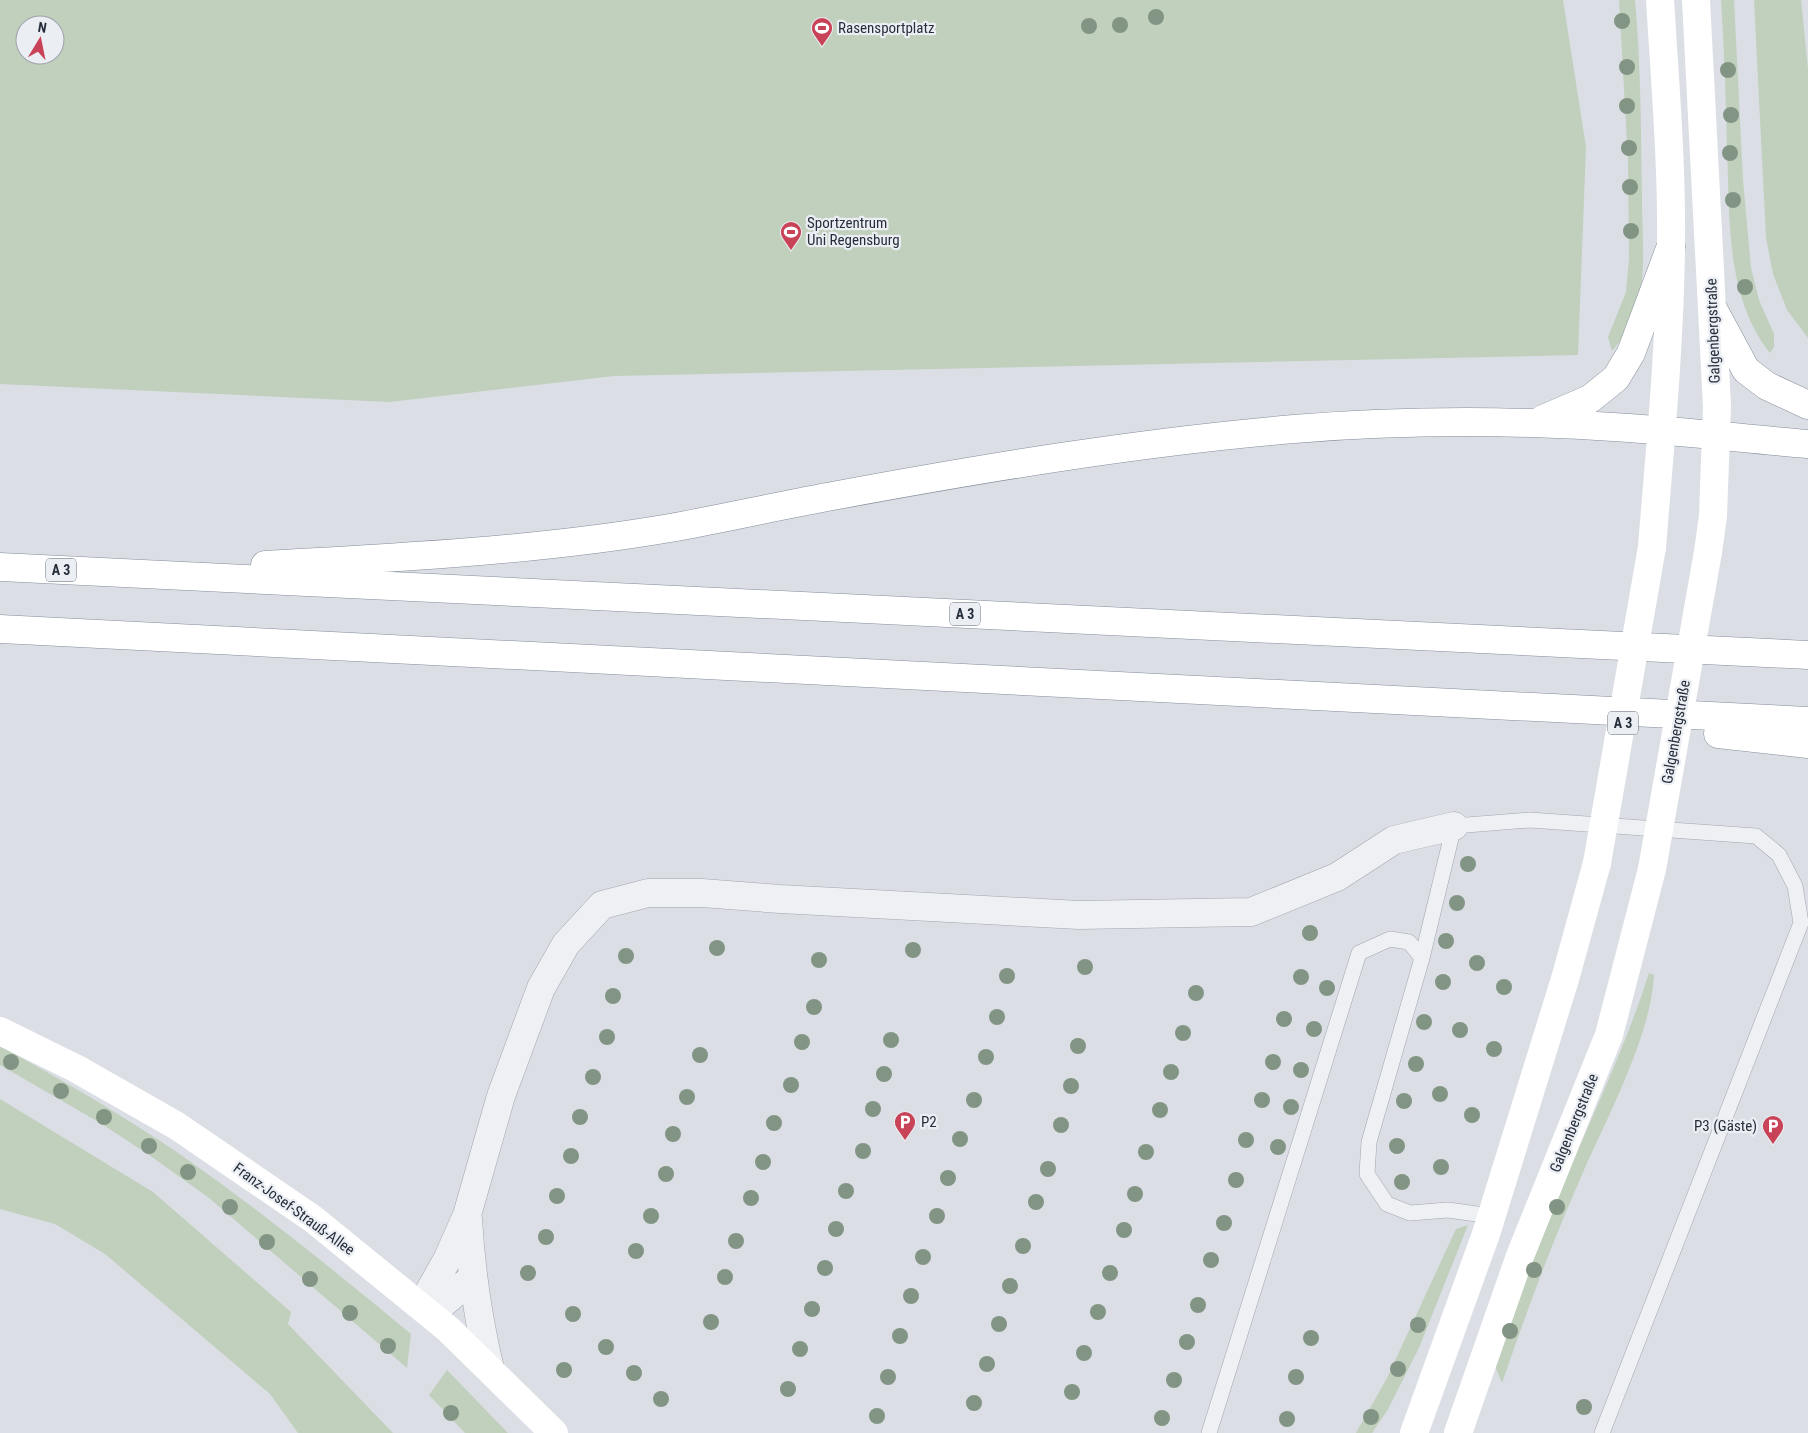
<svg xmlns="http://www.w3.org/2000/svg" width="1808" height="1433" font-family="'Roboto Condensed',sans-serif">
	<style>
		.green { fill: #c1cfbd; fill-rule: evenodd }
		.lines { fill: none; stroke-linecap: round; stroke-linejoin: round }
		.lane-casing { stroke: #a1a6af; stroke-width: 16 }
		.street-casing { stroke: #a1a6af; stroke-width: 29 }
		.highway-casing { stroke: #848d9b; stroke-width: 29 }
		.lane { stroke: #eef0f4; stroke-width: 15 }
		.street { stroke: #eef0f4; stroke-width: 28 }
		.secondary { stroke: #fff; stroke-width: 28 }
		.highway { stroke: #fff; stroke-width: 28 }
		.secondary-bridge { stroke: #fff; stroke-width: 28 }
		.tree { fill: #829484 }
		.labels { text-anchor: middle; stroke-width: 4.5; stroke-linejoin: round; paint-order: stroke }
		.shield { fill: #ebeef3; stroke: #616872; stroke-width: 1 }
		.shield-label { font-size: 14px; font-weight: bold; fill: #262e3b }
		.poi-label { font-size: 15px; fill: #262e3b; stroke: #ebeef3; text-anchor: start }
		.street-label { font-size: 15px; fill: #262e3b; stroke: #ebeef3 }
	</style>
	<rect width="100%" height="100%" fill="#dbdfe5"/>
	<path class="green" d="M 0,0 L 1563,0 L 1586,147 L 1578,355 L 614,376 L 390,402 L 0,384 ZM 25,25 L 55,25 L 55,55 L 25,55 Z
		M 1619,0 L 1635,0 C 1641,66 1641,132 1642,198 C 1642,231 1646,268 1639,301 C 1635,319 1625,337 1612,351 L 1608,337 L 1626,292 L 1629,259 L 1628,161 Z
		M 1721,0 L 1734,0 L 1743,180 L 1751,268 L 1759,300 L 1774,334 L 1774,347 L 1770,353 C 1725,296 1730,218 1727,148 C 1726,99 1724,49 1721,0 Z
		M 1754,0 L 1801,0 L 1808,69 L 1808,338 L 1787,310 L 1773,274 L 1766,238 Z
		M 1649,973 L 1654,975 C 1651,1037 1606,1119 1581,1177 C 1551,1245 1526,1313 1502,1383 L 1494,1364 L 1496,1357 C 1518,1301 1538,1245 1561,1191 C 1591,1117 1625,1049 1649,973 Z
		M 0,1046 C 62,1080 123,1115 181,1155 C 261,1211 336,1272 411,1334 L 407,1368 L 209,1198 L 152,1157 L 102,1124 L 0,1065 Z
		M 0,1099 L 153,1192 L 291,1312 L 288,1324 L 393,1433 L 298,1433 L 270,1394 L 105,1254 L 55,1224 L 0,1209 Z
		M 1468,1225 L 1419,1348 L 1387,1411 L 1372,1433 L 1356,1433 L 1387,1378 L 1456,1229 Z
		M 447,1370 L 508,1433 L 465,1433 L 429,1395 Z"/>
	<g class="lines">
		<g class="lane-casing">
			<path id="lane" d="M 1491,1216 L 1448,1210 L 1410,1213 L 1387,1204 L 1367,1174 L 1369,1142 L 1422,958 L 1454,826 L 1530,820 L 1756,836 L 1779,855 L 1795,886 L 1801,923 L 1602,1433
				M 1209,1433 L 1359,953 L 1390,939 L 1409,942 L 1422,958"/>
		</g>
		<g class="street-casing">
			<path id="street" d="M 468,1219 C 471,1270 478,1319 490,1369
				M 421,1306 L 448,1258 L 467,1215 L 501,1096 L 541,988 L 566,944 L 602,905 L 648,893 L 702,893 L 780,899 L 1079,915 L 1251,912 L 1337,877 L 1394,840 L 1454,826
				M 431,1314 L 472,1278"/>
		</g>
		<g class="highway-casing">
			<path id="highway" d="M 1713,309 L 1746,370 L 1767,386 L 1808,405
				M 1543,419 L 1590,399 L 1616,378 L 1631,353 L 1671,246
				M 265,565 C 400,557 536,551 670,528 C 726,518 782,505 838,495 C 989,467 1141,442 1294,429 C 1405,420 1518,420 1629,428 C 1689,432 1748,439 1808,444
				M 0,567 L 1808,655
				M 0,629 L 1808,721
				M 1718,734 L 1808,744"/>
		</g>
		<use href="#lane" class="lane"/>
		<use href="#street" class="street"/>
		<path class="secondary" d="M 1696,0 L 1717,406 L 1713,516 L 1708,552
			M 1652,547 C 1660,447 1670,346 1671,245 C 1672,164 1665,82 1660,0
			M 0,1031 L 77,1069 L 177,1126 L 313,1219 L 448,1329 L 554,1433
			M 1414,1433 L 1486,1234 L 1565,979 L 1597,863
			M 1458,1433 L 1520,1256 L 1609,1035 L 1652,869"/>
		<use href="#highway" class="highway"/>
		<path class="secondary-bridge" d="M 1597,863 L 1652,547
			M 1652,869 L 1708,552"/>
	</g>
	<g class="tree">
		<circle cx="1156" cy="17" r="8"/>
		<circle cx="1622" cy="21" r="8"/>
		<circle cx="1120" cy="25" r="8"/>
		<circle cx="1089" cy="26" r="8"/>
		<circle cx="1627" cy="67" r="8"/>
		<circle cx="1728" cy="70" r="8"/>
		<circle cx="1627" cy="106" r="8"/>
		<circle cx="1731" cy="115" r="8"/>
		<circle cx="1629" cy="148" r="8"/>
		<circle cx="1730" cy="153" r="8"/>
		<circle cx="1630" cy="187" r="8"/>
		<circle cx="1733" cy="200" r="8"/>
		<circle cx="1631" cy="231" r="8"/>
		<circle cx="1745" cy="287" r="8"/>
		<circle cx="1468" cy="864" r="8"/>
		<circle cx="1457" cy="903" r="8"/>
		<circle cx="1310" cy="933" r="8"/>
		<circle cx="1446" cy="941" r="8"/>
		<circle cx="717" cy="948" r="8"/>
		<circle cx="913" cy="950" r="8"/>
		<circle cx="626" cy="956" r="8"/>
		<circle cx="819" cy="960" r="8"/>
		<circle cx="1477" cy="963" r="8"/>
		<circle cx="1085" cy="967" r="8"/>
		<circle cx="1007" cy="976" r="8"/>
		<circle cx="1301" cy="977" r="8"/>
		<circle cx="1443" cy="982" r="8"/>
		<circle cx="1504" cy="987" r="8"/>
		<circle cx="1327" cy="988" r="8"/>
		<circle cx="1196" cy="993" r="8"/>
		<circle cx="613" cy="996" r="8"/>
		<circle cx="814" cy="1007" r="8"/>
		<circle cx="997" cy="1017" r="8"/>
		<circle cx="1284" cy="1019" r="8"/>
		<circle cx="1424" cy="1022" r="8"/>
		<circle cx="1314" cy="1029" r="8"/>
		<circle cx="1460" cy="1030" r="8"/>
		<circle cx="1183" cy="1033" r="8"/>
		<circle cx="607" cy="1037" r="8"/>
		<circle cx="891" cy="1040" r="8"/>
		<circle cx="802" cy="1042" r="8"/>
		<circle cx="1078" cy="1046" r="8"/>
		<circle cx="1494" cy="1049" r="8"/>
		<circle cx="700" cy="1055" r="8"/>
		<circle cx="986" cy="1057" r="8"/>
		<circle cx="11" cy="1062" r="8"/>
		<circle cx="1273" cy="1062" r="8"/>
		<circle cx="1416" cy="1064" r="8"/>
		<circle cx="1301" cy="1070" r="8"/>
		<circle cx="1171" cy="1072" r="8"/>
		<circle cx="884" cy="1074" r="8"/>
		<circle cx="593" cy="1077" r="8"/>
		<circle cx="791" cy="1085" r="8"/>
		<circle cx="1071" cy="1086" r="8"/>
		<circle cx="61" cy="1091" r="8"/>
		<circle cx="1440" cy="1094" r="8"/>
		<circle cx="687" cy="1097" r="8"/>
		<circle cx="974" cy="1100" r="8"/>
		<circle cx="1262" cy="1100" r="8"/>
		<circle cx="1404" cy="1101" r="8"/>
		<circle cx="1291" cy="1107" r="8"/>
		<circle cx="873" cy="1109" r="8"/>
		<circle cx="1160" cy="1110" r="8"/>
		<circle cx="1472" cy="1115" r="8"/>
		<circle cx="104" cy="1117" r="8"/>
		<circle cx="580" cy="1117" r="8"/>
		<circle cx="774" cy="1123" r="8"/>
		<circle cx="1061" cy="1125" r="8"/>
		<circle cx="673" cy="1134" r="8"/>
		<circle cx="960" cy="1139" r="8"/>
		<circle cx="1246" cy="1140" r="8"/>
		<circle cx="149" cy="1146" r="8"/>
		<circle cx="1397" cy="1146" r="8"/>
		<circle cx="1278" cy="1147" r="8"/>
		<circle cx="863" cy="1151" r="8"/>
		<circle cx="1146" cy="1152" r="8"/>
		<circle cx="571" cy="1156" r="8"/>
		<circle cx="763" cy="1162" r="8"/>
		<circle cx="1441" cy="1167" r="8"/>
		<circle cx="1048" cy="1169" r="8"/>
		<circle cx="188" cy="1172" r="8"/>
		<circle cx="666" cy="1174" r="8"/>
		<circle cx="948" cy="1178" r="8"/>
		<circle cx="1236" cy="1180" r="8"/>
		<circle cx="1402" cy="1182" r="8"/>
		<circle cx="846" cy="1191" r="8"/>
		<circle cx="1135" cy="1194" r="8"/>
		<circle cx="557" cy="1196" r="8"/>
		<circle cx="751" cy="1198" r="8"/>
		<circle cx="1036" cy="1202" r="8"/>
		<circle cx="230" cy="1207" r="8"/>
		<circle cx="1557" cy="1207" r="8"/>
		<circle cx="651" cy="1216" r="8"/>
		<circle cx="937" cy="1216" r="8"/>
		<circle cx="1224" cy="1223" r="8"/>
		<circle cx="836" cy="1229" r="8"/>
		<circle cx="1124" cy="1230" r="8"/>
		<circle cx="546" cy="1237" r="8"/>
		<circle cx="736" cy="1241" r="8"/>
		<circle cx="267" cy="1242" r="8"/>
		<circle cx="1023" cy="1246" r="8"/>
		<circle cx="636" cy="1251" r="8"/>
		<circle cx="923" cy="1257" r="8"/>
		<circle cx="1211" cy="1260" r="8"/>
		<circle cx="825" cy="1268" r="8"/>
		<circle cx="1534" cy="1270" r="8"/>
		<circle cx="528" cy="1273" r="8"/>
		<circle cx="1110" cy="1273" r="8"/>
		<circle cx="725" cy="1277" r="8"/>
		<circle cx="310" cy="1279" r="8"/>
		<circle cx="1010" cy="1286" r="8"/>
		<circle cx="911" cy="1296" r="8"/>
		<circle cx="1198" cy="1305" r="8"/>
		<circle cx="812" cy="1309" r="8"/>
		<circle cx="1098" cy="1312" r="8"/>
		<circle cx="350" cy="1313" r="8"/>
		<circle cx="573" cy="1314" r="8"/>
		<circle cx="711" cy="1322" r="8"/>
		<circle cx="999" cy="1324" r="8"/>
		<circle cx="1418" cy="1325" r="8"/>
		<circle cx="1510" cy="1331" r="8"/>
		<circle cx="900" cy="1336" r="8"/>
		<circle cx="1311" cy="1338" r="8"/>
		<circle cx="1187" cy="1342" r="8"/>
		<circle cx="388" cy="1346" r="8"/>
		<circle cx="606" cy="1347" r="8"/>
		<circle cx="800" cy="1349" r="8"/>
		<circle cx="1084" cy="1353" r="8"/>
		<circle cx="987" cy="1364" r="8"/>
		<circle cx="1398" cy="1369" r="8"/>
		<circle cx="564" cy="1370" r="8"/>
		<circle cx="634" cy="1373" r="8"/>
		<circle cx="888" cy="1377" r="8"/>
		<circle cx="1296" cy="1377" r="8"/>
		<circle cx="1174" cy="1380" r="8"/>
		<circle cx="788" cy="1389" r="8"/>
		<circle cx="1072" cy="1392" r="8"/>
		<circle cx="661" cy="1399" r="8"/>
		<circle cx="974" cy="1403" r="8"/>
		<circle cx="1584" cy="1407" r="8"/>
		<circle cx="451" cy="1413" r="8"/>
		<circle cx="877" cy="1416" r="8"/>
		<circle cx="1371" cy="1417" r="8"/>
		<circle cx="1162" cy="1418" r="8"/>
		<circle cx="1287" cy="1419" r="8"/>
	</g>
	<defs>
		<g id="stadium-pin" transform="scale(1.125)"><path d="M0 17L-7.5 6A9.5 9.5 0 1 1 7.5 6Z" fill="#c84357" stroke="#ebeef3"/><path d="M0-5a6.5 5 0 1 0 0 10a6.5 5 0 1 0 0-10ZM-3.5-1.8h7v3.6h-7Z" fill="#fff"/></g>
		<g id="parking-pin" transform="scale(1.125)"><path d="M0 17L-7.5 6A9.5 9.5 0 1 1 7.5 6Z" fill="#c84357" stroke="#ebeef3"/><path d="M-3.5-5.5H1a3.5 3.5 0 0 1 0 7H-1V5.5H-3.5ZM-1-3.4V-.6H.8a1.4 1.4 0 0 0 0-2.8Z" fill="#fff"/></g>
	</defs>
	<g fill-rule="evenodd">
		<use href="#stadium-pin" x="822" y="28"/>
		<use href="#stadium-pin" x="791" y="232"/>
		<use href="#parking-pin" x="905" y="1122"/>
		<use href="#parking-pin" x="1773" y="1126"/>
	</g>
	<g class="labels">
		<g class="shield">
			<rect x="46" y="558.5" width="30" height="23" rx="4"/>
			<rect x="950" y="602.5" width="30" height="23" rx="4"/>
			<rect x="1608" y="711.5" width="30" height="23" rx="4"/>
		</g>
		<g class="shield-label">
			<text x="61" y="575">A 3</text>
			<text x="965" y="619">A 3</text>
			<text x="1623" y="728">A 3</text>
		</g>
		<g class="poi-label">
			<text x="838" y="33">Rasensportplatz</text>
			<text x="807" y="228">Sportzentrum<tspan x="807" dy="17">Uni Regensburg</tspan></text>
			<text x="921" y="1127">P2</text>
			<text x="1757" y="1131" text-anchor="end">P3 (Gäste)</text>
		</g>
		<g class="street-label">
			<text transform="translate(1713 331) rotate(-92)" y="5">Galgenbergstraße</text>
			<text transform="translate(1676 732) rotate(-80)" y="5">Galgenbergstraße</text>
			<text transform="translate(1574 1123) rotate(-68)" y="5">Galgenbergstraße</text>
			<text transform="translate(294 1209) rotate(36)" y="5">Franz-Josef-Strauß-Allee</text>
		</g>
	</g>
	<g transform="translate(40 40) rotate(10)"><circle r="24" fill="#ebeef3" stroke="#9ca1a9"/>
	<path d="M0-4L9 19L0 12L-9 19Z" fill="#c84357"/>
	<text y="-8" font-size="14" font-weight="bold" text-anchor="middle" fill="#262e3b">N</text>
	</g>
</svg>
